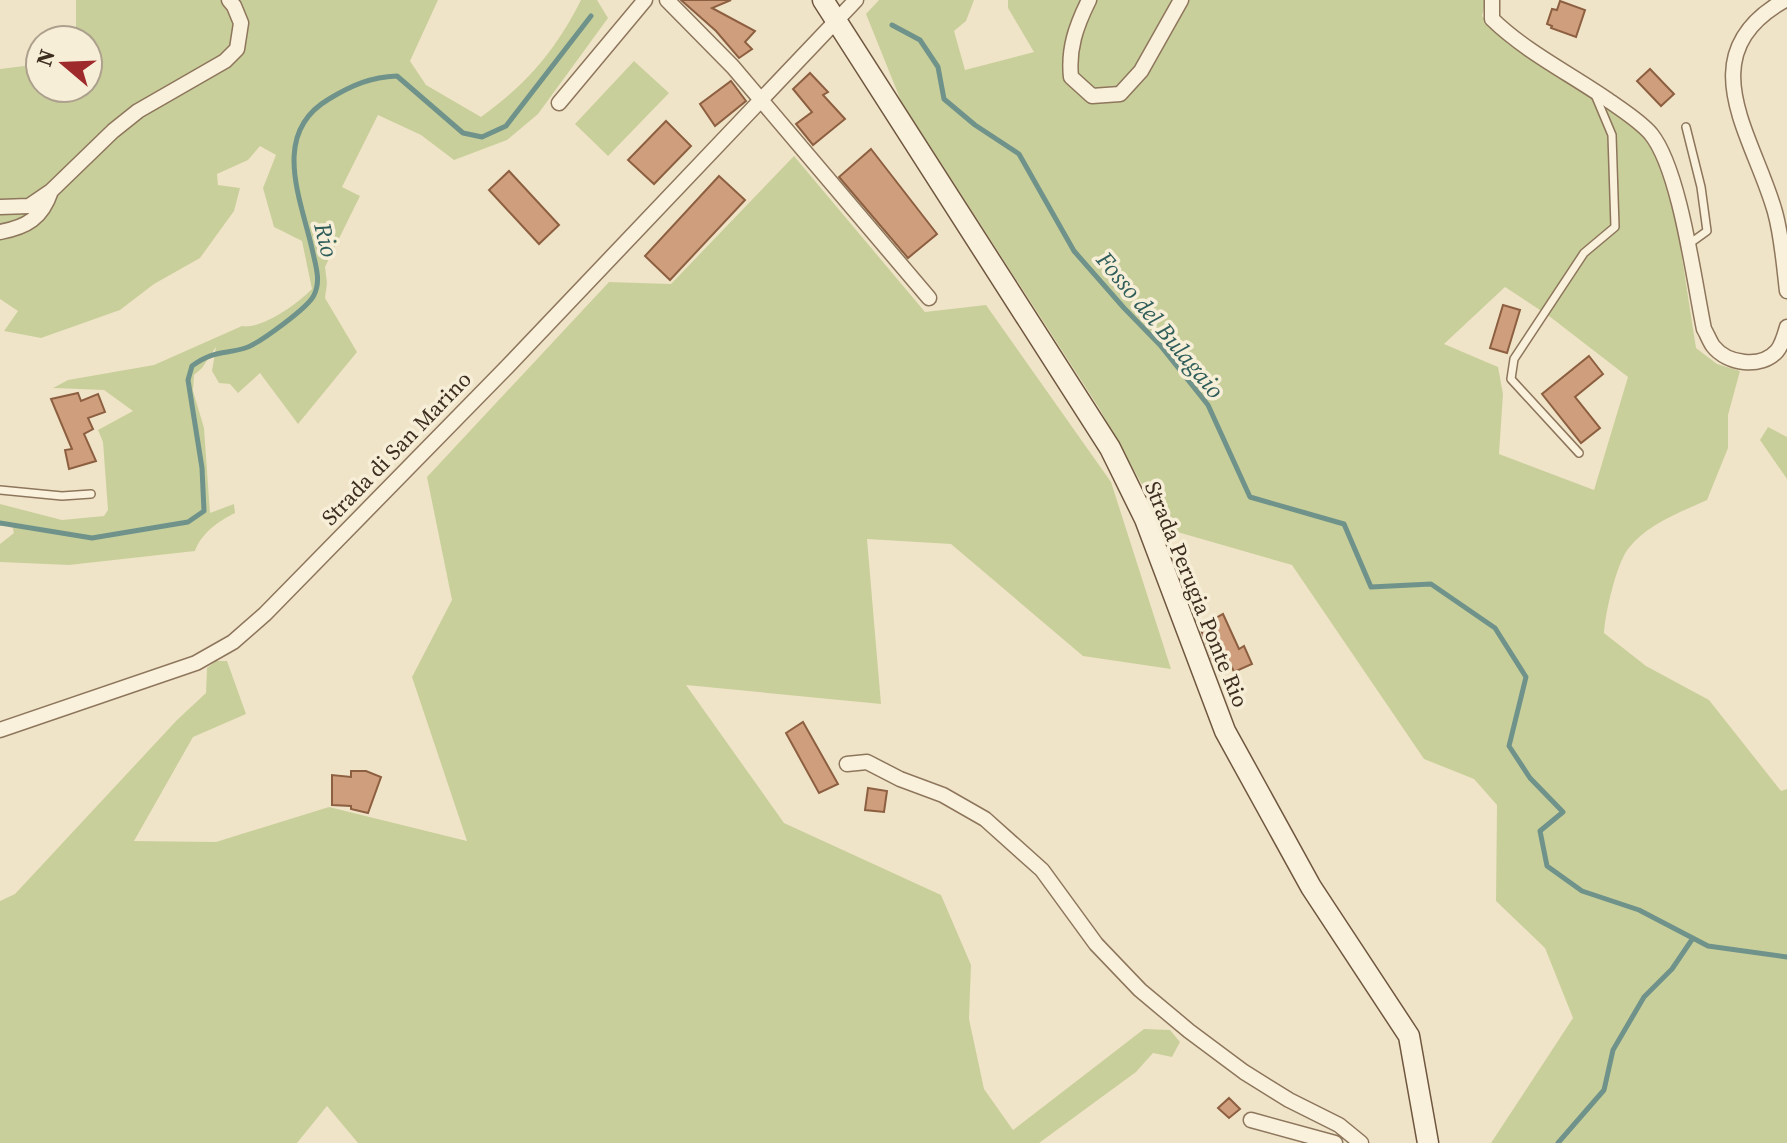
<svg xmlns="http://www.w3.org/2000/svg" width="1787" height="1143" font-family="'Source Serif 4',serif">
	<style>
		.green { fill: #c9cf9b; fill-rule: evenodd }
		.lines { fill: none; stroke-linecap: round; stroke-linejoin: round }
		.stream { stroke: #6f938a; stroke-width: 5 }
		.building { fill: #cf9f7d; stroke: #8d5f41; stroke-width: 2 }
		.service-casing { stroke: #8d765c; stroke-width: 10 }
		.minor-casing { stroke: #8d765c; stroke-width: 17 }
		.secondary-casing { stroke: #6f573f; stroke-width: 23 }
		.service { stroke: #faf1dc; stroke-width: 7 }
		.minor { stroke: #faf1dc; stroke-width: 14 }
		.secondary { stroke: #faf1dc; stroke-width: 20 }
		.labels { text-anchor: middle; stroke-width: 7; stroke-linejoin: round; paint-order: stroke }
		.street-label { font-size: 22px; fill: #3d2e20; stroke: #f7eed8 }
		.water-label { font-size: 24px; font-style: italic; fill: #2f5d5a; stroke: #f7eed8 }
	</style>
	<rect width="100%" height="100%" fill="#f0e4c8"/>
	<path class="green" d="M 76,0 L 438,0 L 410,61 L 426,85 L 481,117 C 526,85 556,50 581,0 L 597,0 L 608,18 L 538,114 L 507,140 L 454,160 L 421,135 L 378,115 L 342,187 L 360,196 L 325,267 L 327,283 L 325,298 L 357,352 L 298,424 L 260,373 L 238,393 L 230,384 L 219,383 L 212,371 L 216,347 L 202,368 L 194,375 L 193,391 L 204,428 L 210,513 L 234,504 L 235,513 C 219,521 202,532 195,551 L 69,565 L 0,562 L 0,544 L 14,533 L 12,525 L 0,526 L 0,504 L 62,520 L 104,516 L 108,510 L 103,442 L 98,430 L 133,411 L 104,390 L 53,388 L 68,380 L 154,365 L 242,326 C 263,329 297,304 312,289 L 302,241 L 274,227 L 263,188 L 276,155 L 260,146 L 248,160 L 217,174 L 218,185 L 240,188 L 234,211 L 200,258 L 154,284 L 120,310 L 41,338 L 4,331 L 18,311 L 0,299 L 0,69 L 40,64 L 40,88 L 88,88 L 88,40 L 76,40 Z
		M 879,0 L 974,0 L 966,21 L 954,31 L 965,70 L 1034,52 L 1008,8 L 1008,0 L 1486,0 L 1482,16 L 1508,44 L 1615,112 L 1652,142 L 1670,180 L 1696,348 L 1717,364 L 1740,371 L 1728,415 L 1728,448 L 1707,500 C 1679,513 1647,524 1628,549 C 1616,565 1605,614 1604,633 L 1646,666 L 1709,700 L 1781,791 L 1787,789 L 1787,1143 L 1491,1143 L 1573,1018 L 1545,948 L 1496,901 L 1497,805 L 1474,779 L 1424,759 L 1292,565 L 1167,529 L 1099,408 L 901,101 L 866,14 ZM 1505,287 L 1549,316 L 1628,377 L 1594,490 L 1499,454 L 1503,394 L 1498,367 L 1444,344 Z
		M 634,61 L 669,93 L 608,156 L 575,124 Z
		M 794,156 L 925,312 L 986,305 L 1111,482 L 1171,669 L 1083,656 L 951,544 L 867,539 L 881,704 L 686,685 L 784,823 L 941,895 L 971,965 L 969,1019 L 984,1089 L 1013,1130 L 1144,1029 L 1170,1030 L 1180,1042 L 1172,1057 L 1153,1053 L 1136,1072 L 1039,1143 L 358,1143 L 327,1106 L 297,1143 L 0,1143 L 0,901 L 15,894 L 177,720 L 206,693 L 207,668 L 216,661 L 227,661 L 246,714 L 193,737 L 134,841 L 216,842 L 329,807 L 467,841 L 412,677 L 452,600 L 427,477 L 609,282 L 671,284 Z
		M 1768,427 L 1787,437 L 1787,479 L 1760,440 Z"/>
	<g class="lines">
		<path class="stream" d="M 892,25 L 920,40 L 938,67 L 944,99 L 975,125 L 1019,154 L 1074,251 L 1124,308 L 1160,345 L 1208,405 L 1250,497 L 1344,524 L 1371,587 L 1431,584 L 1495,628 L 1526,677 L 1509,746 L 1530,778 L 1563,812 L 1540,831 L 1547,866 L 1582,891 L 1639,910 L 1708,946 L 1787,957
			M 0,523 L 92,538 L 188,522 L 204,511 L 202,468 L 188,380 L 192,366 C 215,349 226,355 248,347 C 262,341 309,307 314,295 C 321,281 316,267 313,253 C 302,201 269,134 329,99 C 352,85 371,77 397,76 L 463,133 L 482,137 L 506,126 L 591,16
			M 1558,1143 L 1604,1090 L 1613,1050 L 1644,997 L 1672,969 L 1693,938"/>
	</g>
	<path class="building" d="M 681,0 L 731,0 L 712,8 L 755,31 L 745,42 L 752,49 L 739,58 L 716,31 Z
		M 1560,1 L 1585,10 L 1576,37 L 1551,28 L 1552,26 L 1547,24 L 1552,9 L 1557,10 Z
		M 1650,69 L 1674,94 L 1661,106 L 1637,81 Z
		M 810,73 L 828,92 L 823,95 L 845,119 L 813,145 L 796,124 L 812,112 L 793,89 Z
		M 731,81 L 746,101 L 715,126 L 700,104 Z
		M 666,121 L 691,146 L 654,184 L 628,160 Z
		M 871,149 L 937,234 L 908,258 L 839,177 Z
		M 509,171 L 559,225 L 539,244 L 489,190 Z
		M 719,176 L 745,200 L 670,280 L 645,256 Z
		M 1503,305 L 1520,310 L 1507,353 L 1490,348 Z
		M 1589,356 L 1603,374 L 1575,397 L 1600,428 L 1581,443 L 1542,394 Z
		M 78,393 L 81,401 L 98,394 L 105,412 L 88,418 L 93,429 L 84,434 L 96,461 L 69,469 L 65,450 L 72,449 L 51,399 Z
		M 1223,614 L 1239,649 L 1244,646 L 1252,664 L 1234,672 L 1227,656 L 1213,662 L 1200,627 Z
		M 803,722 L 838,784 L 819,793 L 786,733 Z
		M 351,771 L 366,771 L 381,777 L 368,813 L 351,809 L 351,806 L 332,805 L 332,775 L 351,777 Z
		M 868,788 L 887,791 L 884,812 L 865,810 Z
		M 1229,1098 L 1240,1109 L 1229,1118 L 1218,1108 Z"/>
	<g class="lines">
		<g class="service-casing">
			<path id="service" d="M 1686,127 L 1701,187 L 1707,231 L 1689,244
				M 1579,453 L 1511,379 L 1514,359 L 1584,253 L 1615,227 L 1612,135 L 1596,97
				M 0,490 L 62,496 L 91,494"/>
		</g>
		<g class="minor-casing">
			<path id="minor" d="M 667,0 L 733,67 L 929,298
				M 1089,0 C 1076,26 1068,49 1071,77 L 1092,96 L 1120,94 L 1141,71 L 1181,0
				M 1492,0 L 1492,19 C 1526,52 1569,73 1608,100 C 1622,110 1640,121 1651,134 C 1680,170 1694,281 1704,329 C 1707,334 1710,342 1713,346 C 1727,364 1761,369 1777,351 C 1782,345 1785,334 1787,327
				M 1785,0 C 1687,55 1754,136 1775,212 C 1782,237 1784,266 1787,291
				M 559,103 L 645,0
				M 0,207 L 29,206 L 51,191 L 113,131 L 138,111 L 225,61 L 237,49 L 241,23 L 234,6 L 229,0
				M 0,232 C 27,227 42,218 51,191
				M 0,730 L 196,663 L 233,642 L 265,614 L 507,367 L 856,0
				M 847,764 L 867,762 L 900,779 L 943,795 L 985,819 L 1042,870 L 1096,944 L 1140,990 L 1189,1031 L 1244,1072 L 1289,1100 L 1339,1125 L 1361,1143
				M 1251,1120 L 1335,1143"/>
		</g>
		<g class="secondary-casing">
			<path id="secondary" d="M 823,0 L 1110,448 L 1145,519 L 1225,731 L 1311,887 L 1409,1036 L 1428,1143"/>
		</g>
		<use href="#service" class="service"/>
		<use href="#minor" class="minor"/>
		<use href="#secondary" class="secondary"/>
	</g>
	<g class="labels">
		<g class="street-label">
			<text transform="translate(396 448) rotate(-46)" y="8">Strada di San Marino</text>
			<text transform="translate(1197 594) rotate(68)" y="8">Strada Perugia Ponte Rio</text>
		</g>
		<g class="water-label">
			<text transform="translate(326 240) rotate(76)" y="8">Rio</text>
			<text transform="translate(1160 325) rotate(50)" y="8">Fosso del Bulagaio</text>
		</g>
	</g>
	<g transform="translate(64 64) rotate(289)"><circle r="38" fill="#f7eed8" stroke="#ada18e" stroke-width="2"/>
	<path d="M0-6L14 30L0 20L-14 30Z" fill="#9e2a2b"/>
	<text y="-12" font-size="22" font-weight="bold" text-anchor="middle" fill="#3d2e20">N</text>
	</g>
</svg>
